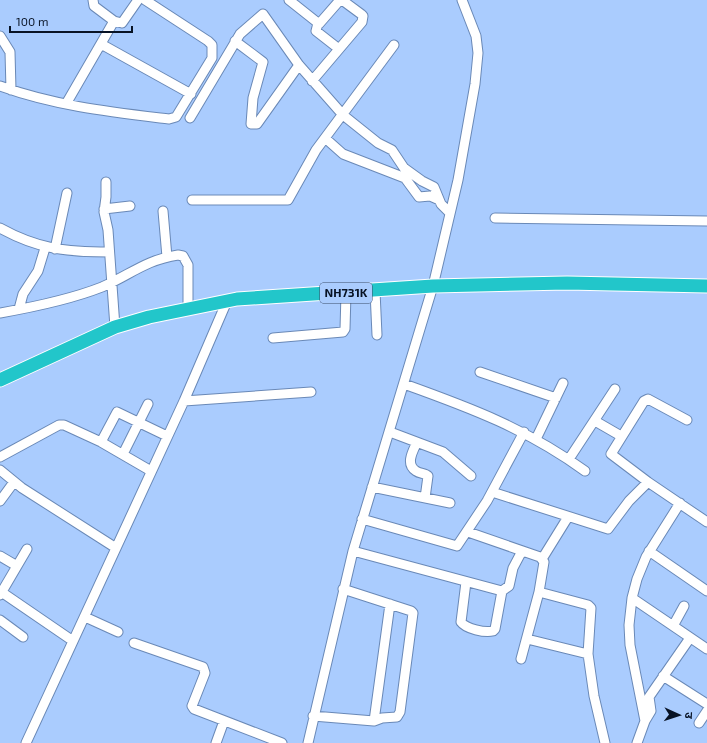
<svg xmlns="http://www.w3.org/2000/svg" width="707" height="743" font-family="'Exo 2','Noto Sans Devanagari',sans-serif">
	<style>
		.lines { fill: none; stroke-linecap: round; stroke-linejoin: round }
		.minor-casing { stroke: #6a89b7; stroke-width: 11 }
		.highway-casing { stroke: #fff; stroke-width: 15 }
		.minor { stroke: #fff; stroke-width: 9 }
		.highway { stroke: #22c6ca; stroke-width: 13 }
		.labels { text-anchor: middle; stroke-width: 3; stroke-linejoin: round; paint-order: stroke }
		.shield { fill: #aaccfe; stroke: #394a66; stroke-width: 1 }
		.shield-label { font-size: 12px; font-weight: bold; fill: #081325 }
	</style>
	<rect width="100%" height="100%" fill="#aaccfe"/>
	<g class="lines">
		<g class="minor-casing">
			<path id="minor" d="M 289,0 L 318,23 L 316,31 L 339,49
				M 114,21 L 122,23 L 138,0
				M 319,24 L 340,0
				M 0,36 L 10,52 L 11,90
				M 235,41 L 263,62 L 253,98 L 251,124 L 257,124 L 299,65
				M 101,44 L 191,94
				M 312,81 L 362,22 L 363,16 L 361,14 L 342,0
				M 0,86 C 55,106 111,112 169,119 L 176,117 L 212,58 L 212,45 L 208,41 L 145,0
				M 66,104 L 114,21 L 94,6 L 93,0
				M 190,118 L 240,34 L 263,14 L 299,65 L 343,115 L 378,143 L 392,150 L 404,168 L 422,181 L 434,187 L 441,204 L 450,213
				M 325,138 L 343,154 L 405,178 L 419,197 L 430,196 L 439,200
				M 106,182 L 106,197 L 104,212 L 108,230 L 115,327
				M 192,200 L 288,200 L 316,150 L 394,45
				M 104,209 L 130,206
				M 163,211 L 167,257
				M 495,218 L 707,221
				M 0,228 C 38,249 66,252 109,252
				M 55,249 L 67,193
				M 375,291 L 377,335
				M 19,309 L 23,294 L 38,271 L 45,248
				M 0,313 C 34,307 69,300 102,287 C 130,275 145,260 178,255 L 183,256 L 188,265 L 188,309
				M 273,338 L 343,332 L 345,329 L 346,293
				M 480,372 L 556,398
				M 404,384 C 471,408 527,429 585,471
				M 184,401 L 311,392
				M 687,420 L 648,399 L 644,401 L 611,454 L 648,482 L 707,522
				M 595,421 L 621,436
				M 390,432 L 443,452 L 471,476
				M 536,439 L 563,383
				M 101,442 L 117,412 L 167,436
				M 417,442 C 413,451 405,464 416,471 C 420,474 425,473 428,476 L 425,498
				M 123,454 L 148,404
				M 0,457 L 59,425 L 64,425 L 101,442 L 151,471
				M 569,459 L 615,389
				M 0,470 L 22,488 L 116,548
				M 372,487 L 450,503
				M 492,492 L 608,529 L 629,501 L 648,482
				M 0,501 L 14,482
				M 362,519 L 457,546 L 487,501 L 524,432
				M 468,532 L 540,557 L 544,562 L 539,592 L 521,659
				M 353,551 L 502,591 L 509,586 L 513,568 L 522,551
				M 649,551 L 707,591
				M 0,556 L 17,566
				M 542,559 L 568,517
				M 466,582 L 461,622 C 466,629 485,633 493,631 L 495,629 L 502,591
				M 0,591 L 73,641
				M 539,592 L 588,605 L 591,608 L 588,654 L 594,696 L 605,743
				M 0,595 L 27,549
				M 632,598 L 707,649
				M 85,617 L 118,632
				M 0,620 L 23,637
				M 673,626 L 684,606
				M 527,639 L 588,654
				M 134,643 L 203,667 L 205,673 L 192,706 L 194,709 L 282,743
				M 663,676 L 707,704
				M 313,716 L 374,721 L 382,718 L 397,717 L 400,712 L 413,613 L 411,611 L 343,589
				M 374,721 L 390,604
				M 645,721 L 651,711 L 649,697 L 690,638
				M 699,723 L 707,711
				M 26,743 L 184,401 L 227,301
				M 216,743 L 224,721
				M 308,743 L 353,551 L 433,286 L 458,180 L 475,84 L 478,53 L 476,36 L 462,0
				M 637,743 L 645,721 L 630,645 L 629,625 L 632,598 L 637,579 L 646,557 L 680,503"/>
		</g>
		<g class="highway-casing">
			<path id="highway" d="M 0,380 L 115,327 L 149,317 L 237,299 L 433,286 L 567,283 L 707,286"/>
		</g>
		<use href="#minor" class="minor"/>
		<use href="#highway" class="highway"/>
	</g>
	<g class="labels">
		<rect class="shield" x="320" y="283" width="52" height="20" rx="3"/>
		<g class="shield-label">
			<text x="346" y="297">NH731K</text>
		</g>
	</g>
	<g transform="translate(679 715) rotate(93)" stroke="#aaccfe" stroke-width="3" paint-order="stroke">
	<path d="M0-3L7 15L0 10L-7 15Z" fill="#081325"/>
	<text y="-6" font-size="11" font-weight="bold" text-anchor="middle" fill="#081325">उ</text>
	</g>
	<path d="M10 26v6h122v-6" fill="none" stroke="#081325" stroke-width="2"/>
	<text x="16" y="26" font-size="12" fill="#081325" stroke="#aaccfe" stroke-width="3" paint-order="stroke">100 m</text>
</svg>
